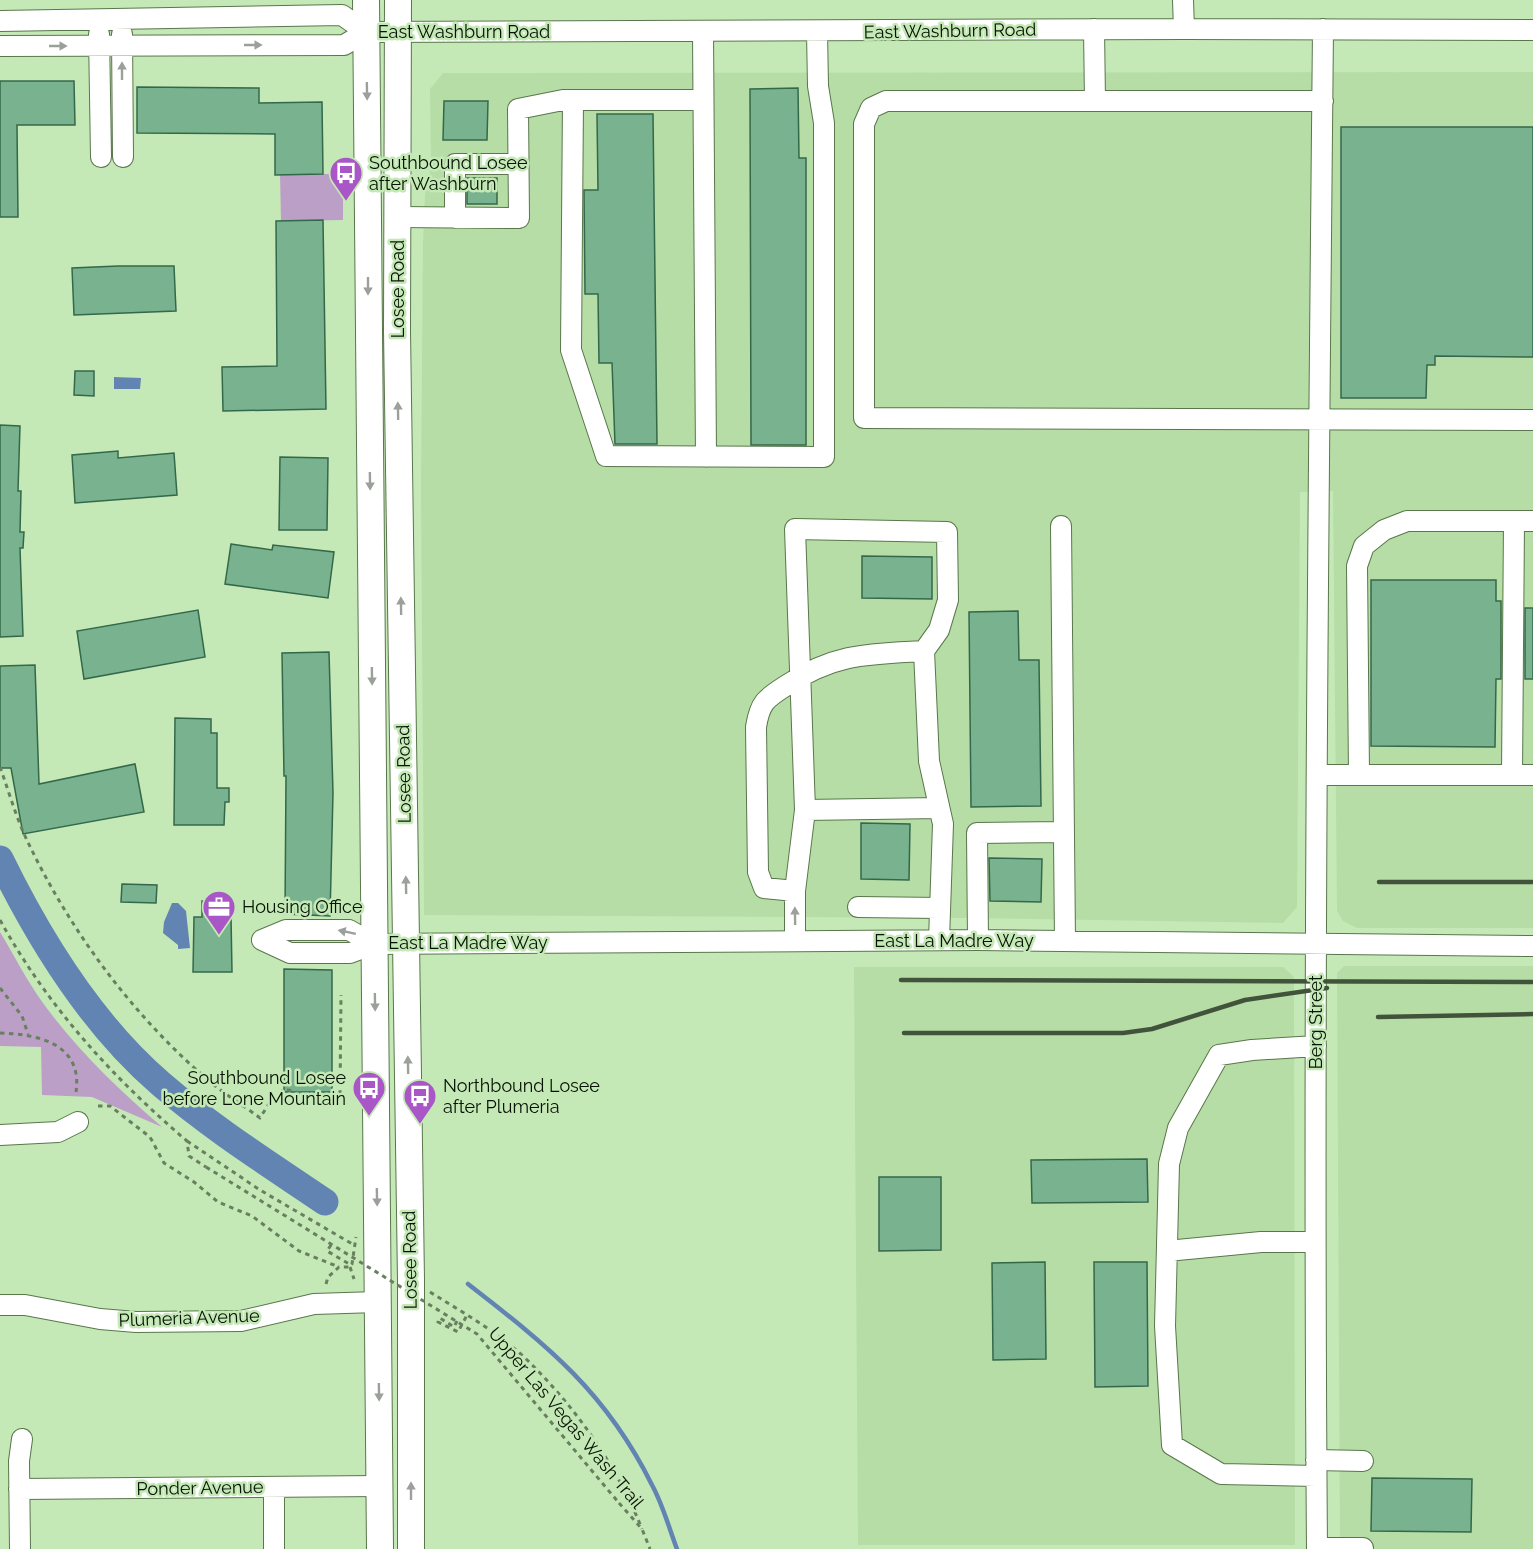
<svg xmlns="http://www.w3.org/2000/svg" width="1533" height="1549" font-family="Raleway,sans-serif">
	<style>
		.built { fill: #b6dda6 }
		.green { fill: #bc9fc7 }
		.water { fill: #6284b2 }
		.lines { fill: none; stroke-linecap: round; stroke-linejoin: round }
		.stream { stroke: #6284b2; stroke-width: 4.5 }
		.river { stroke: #6284b2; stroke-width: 27 }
		.building { fill: #78b28e; stroke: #34684a; stroke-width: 1.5 }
		.minor-casing { stroke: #59774b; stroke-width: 22 }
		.major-casing { stroke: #59774b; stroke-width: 28 }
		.path { stroke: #68805f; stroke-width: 3; stroke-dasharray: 4.5 4.5; stroke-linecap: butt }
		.minor { stroke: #fff; stroke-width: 20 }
		.major { stroke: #fff; stroke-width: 26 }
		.rail { stroke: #41543b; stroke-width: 4.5 }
		.path-bridge { stroke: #68805f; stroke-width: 3; stroke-dasharray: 4.5 4.5; stroke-linecap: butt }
		.oneway { fill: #9ba09a }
		.labels { text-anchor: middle; stroke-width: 5; stroke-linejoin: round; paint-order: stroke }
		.street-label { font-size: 18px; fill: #061203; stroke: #c5e8b7 }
		.poi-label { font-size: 18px; fill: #061203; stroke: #c5e8b7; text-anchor: start }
	</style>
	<rect width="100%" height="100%" fill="#c5e8b7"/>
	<path class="built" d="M 1533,72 L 1533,928 L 1357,928 L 1343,921 L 1337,911 L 1333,491 L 1300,492 L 1297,907 L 1283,923 L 970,918 L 424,915 L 421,490 L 423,243 L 425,194 L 431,166 L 430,89 L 443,73 Z
		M 1344,966 L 1533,966 L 1533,1549 L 1340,1549 L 1337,973 Z
		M 854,967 L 1283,967 L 1294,977 L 1295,1545 L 858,1545 Z"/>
	<path class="green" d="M 280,174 L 343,174 L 343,220 L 281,221 Z
		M 0,932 C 14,955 27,981 43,1003 C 77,1050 119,1090 162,1127 L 92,1097 L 42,1095 L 41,1047 L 0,1046 Z"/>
	<path class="water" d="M 114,377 L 141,378 L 140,389 L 114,389 Z
		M 172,903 L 178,903 L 186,911 L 190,948 L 178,949 L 178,945 L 163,933 L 164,922 Z"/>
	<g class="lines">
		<path class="stream" d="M 468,1284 C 548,1346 606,1392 652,1485 C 663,1505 669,1528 677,1549"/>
		<path class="river" d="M 0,859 C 40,941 91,1024 161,1084 C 212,1128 269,1164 325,1202"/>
	</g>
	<path class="building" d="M 0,81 L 74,81 L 75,125 L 17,125 L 18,217 L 0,217 Z
		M 137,87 L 259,88 L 259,103 L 322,102 L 323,174 L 275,175 L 275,134 L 137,133 Z
		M 798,88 L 799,158 L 806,158 L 806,445 L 751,445 L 750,89 Z
		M 444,101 L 488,101 L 487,140 L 443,140 Z
		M 597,114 L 653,114 L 657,444 L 615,444 L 612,363 L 599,363 L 598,294 L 585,294 L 584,190 L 598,190 Z
		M 1341,127 L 1533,127 L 1533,357 L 1435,356 L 1435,365 L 1427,365 L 1426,398 L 1341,398 Z
		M 467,178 L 497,178 L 497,204 L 467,204 Z
		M 323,220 L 326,409 L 223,411 L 222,367 L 277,366 L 276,221 Z
		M 118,266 L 174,266 L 176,311 L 74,315 L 72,268 Z
		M 75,371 L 94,371 L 94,396 L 74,395 Z
		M 0,425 L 20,426 L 18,491 L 21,491 L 20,532 L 24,532 L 23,548 L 20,548 L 23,636 L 0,637 Z
		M 118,451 L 118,458 L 174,453 L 177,495 L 75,503 L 72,455 Z
		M 280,457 L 328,458 L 327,530 L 279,530 Z
		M 231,544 L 272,550 L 273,545 L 334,552 L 328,598 L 225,584 Z
		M 862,556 L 932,557 L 932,599 L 862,598 Z
		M 1371,580 L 1496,580 L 1496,601 L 1501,601 L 1501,679 L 1496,679 L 1495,747 L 1371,746 Z
		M 1525,608 L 1533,608 L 1533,679 L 1525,679 Z
		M 198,610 L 205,657 L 84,679 L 77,631 Z
		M 1018,611 L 1019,660 L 1039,660 L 1041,806 L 971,807 L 969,612 Z
		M 329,652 L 333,793 L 330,916 L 285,914 L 286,776 L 284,776 L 282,653 Z
		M 35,665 L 39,784 L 135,764 L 144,812 L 23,834 L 11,768 L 0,768 L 0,666 Z
		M 175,718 L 211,719 L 211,733 L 217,733 L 217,788 L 229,788 L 229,802 L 225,802 L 224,825 L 174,825 Z
		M 861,823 L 910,824 L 909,880 L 861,879 Z
		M 989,858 L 1042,859 L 1041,902 L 990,901 Z
		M 122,884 L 157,885 L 156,903 L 121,902 Z
		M 202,901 L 224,901 L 224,917 L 231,916 L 232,972 L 193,972 L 194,917 L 202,917 Z
		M 284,969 L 332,970 L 332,1092 L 284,1092 Z
		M 1147,1159 L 1148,1202 L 1032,1203 L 1031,1160 Z
		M 879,1177 L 941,1177 L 941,1250 L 879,1251 Z
		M 1045,1262 L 1046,1359 L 993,1360 L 992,1263 Z
		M 1094,1262 L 1147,1262 L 1148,1386 L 1095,1387 Z
		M 1372,1478 L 1472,1479 L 1471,1532 L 1371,1531 Z"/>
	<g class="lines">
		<g class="minor-casing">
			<path id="minor" d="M 1183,0 L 1184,29
				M 0,21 L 342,15 L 366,32
				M 1094,29 L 1095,101
				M 703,32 L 706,457
				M 99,34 L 101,157
				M 122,34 L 123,157
				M 0,46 L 344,45 L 366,32 L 1184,29 L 1533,30
				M 573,100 L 571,350 L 606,456 L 824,457 L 824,123 L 818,86 L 817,32
				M 1323,101 L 886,101 L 871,108 L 864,124 L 864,418 L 1533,420
				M 398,217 L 519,218 L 518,109 L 563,100 L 703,100
				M 455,218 L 455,164 L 518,164
				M 1061,526 L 1065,941
				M 1359,774 L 1357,566 L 1364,546 L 1384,530 L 1407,521 L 1533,521
				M 1317,775 L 1533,775
				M 1512,775 L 1514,521
				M 939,808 L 805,810 L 795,529 L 947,532 L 948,600 L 939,630 L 924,651 L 929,761 L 943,824 L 939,940
				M 795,891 L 764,888 L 758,872 L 756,727 C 760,701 767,698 787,685 C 835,653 869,654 924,651
				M 858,907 L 940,908
				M 262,940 L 290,953 L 350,953 L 374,944 L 978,940 L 1533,946
				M 262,940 L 286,930 L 349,930 L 374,944
				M 978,940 L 977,833 L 1064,832
				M 795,941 L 795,891 L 805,810
				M 0,1135 L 58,1132 L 78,1122
				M 1167,1251 L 1261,1242 L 1314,1242
				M 0,1305 L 25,1305 L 100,1319 L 136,1322 L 241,1321 L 314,1304 L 377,1302
				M 1316,1460 L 1363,1461
				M 1316,1476 L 1221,1474 L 1172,1445 L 1165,1326 L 1169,1164 L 1178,1128 L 1219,1055 L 1252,1050 L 1316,1046
				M 274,1487 L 274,1549
				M 19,1489 L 380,1486
				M 1317,1548 L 1363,1548
				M 20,1549 L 19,1461 L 22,1439
				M 1317,1549 C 1313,1042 1318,536 1323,29"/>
		</g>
		<g class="major-casing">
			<path id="major" d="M 366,0 L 380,1549
				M 398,0 L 397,331 L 411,1280 L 411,1549"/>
		</g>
		<path class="path" d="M 0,767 C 8,789 15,814 25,836 C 68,928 131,1014 208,1080 C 224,1094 243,1105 260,1118 L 270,1102 L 284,1089 L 308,1095 L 340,1095 L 341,995
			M 0,920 C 48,1007 112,1077 187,1141 L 189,1156 L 206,1167
			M 0,988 L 22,1016 L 28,1034
			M 0,1033 C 38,1034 83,1044 76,1092
			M 98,1106 L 110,1106 L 150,1137 L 164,1163 L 194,1182 L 218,1202 L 252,1216 L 299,1251 L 339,1267
			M 187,1141 L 260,1190 L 354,1245
			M 331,1245 L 327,1251 L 351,1265
			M 350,1267 L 354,1279
			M 326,1284 L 328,1277 L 339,1267 L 350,1267 L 352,1264 L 356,1237
			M 430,1292 C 462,1312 496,1331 524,1357 C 575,1406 616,1464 642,1529
			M 457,1321 L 454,1327 L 440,1318 L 438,1322 L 458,1332 L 467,1315
			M 619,1503 L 642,1529 L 650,1549"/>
		<use href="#minor" class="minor"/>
		<use href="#major" class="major"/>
		<path class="rail" d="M 1379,882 L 1533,882
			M 901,980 L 1533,982
			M 1378,1017 L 1533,1014
			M 904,1033 L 1123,1033 L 1152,1029 L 1245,1000 L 1327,988"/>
		<path class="path-bridge" d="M 206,1167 L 477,1334 L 619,1503"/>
	</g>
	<defs><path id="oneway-solid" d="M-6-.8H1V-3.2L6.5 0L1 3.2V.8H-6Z" transform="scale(1.5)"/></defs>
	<g class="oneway">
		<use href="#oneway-solid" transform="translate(253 45)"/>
		<use href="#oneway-solid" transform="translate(58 46)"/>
		<use href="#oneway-solid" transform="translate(122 71) rotate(-90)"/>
		<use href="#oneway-solid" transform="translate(367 91) rotate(89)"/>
		<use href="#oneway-solid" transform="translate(368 286) rotate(90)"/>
		<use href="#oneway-solid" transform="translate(398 411) rotate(-91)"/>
		<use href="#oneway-solid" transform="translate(370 481) rotate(89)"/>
		<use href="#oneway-solid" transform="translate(401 606) rotate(-91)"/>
		<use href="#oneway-solid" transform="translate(372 676) rotate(89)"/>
		<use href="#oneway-solid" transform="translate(406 885) rotate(-91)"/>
		<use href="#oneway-solid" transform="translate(795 916) rotate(-91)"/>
		<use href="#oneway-solid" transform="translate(347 932) rotate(-168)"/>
		<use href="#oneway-solid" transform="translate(375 1002) rotate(89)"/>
		<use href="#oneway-solid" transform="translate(408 1065) rotate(-91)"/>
		<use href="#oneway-solid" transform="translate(377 1197) rotate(89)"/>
		<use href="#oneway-solid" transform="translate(379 1392) rotate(89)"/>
		<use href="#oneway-solid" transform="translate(411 1491) rotate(-90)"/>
	</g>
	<defs>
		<g id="bus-pin" transform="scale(1.725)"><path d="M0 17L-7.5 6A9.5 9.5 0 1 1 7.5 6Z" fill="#a957c6" stroke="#c5e8b7"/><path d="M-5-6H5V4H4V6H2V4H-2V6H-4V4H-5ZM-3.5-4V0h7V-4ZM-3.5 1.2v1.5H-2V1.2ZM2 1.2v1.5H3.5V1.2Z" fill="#fff"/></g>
		<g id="office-pin" transform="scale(1.725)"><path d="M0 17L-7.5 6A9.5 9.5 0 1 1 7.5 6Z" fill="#a957c6" stroke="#c5e8b7"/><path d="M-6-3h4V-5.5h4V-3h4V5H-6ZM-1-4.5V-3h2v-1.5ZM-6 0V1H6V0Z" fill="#fff"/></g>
	</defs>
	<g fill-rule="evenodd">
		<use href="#bus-pin" x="346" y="173"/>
		<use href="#office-pin" x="219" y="907"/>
		<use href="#bus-pin" x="369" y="1088"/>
		<use href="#bus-pin" x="420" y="1096"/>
	</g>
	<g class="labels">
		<g class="street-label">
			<text transform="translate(950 31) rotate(-1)" y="6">East Washburn Road</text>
			<text x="464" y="38">East Washburn Road</text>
			<text transform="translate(398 289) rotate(-90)" y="6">Losee Road</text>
			<text transform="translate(404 774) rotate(-91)" y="6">Losee Road</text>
			<text x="954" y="947">East La Madre Way</text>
			<text x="468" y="949">East La Madre Way</text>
			<text transform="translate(1316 1022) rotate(-90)" y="6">Berg Street</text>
			<text transform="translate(410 1260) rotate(-91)" y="6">Losee Road</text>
			<text transform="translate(189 1318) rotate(-2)" y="6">Plumeria Avenue</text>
			<text transform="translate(566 1418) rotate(50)" y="6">Upper Las Vegas Wash Trail</text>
			<text transform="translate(200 1488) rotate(-1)" y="6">Ponder Avenue</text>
		</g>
		<g class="poi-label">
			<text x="369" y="169">Southbound Losee<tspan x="369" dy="21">after Washburn</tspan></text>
			<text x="242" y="913">Housing Office</text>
			<text x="346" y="1084" text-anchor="end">Southbound Losee<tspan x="346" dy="21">before Lone Mountain</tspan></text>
			<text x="443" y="1092">Northbound Losee<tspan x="443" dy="21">after Plumeria</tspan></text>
		</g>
	</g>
</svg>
